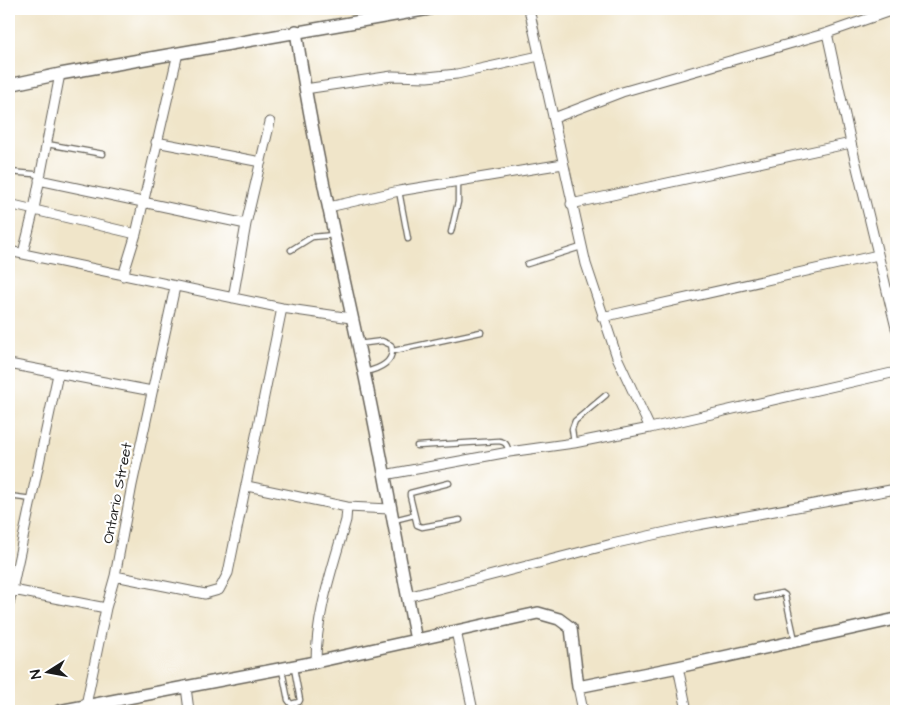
<svg xmlns="http://www.w3.org/2000/svg" width="905" height="720" font-family="'Architects Daughter',sans-serif">
	<style>
		.lines { fill: none; stroke-linecap: round; stroke-linejoin: round }
		.service-casing { stroke: #666259; stroke-width: 7 }
		.minor-casing { stroke: #666259; stroke-width: 11 }
		.tertiary-casing { stroke: #666259; stroke-width: 14 }
		.service { stroke: #fff; stroke-width: 4.5 }
		.minor { stroke: #fff; stroke-width: 9 }
		.tertiary { stroke: #fff; stroke-width: 11 }
		.labels { text-anchor: middle; stroke-width: 4.5; stroke-linejoin: round; paint-order: stroke }
		.street-label { font-size: 15px; fill: #1c1c1c; stroke: #fff }
	</style>
	<rect width="100%" height="100%" fill="#fff"/>
	<filter id="ink" filterUnits="userSpaceOnUse"><feTurbulence type="fractalNoise" baseFrequency=".02" numOctaves="2"/><feDisplacementMap in="SourceGraphic" scale="10" xChannelSelector="R" yChannelSelector="G"/><feConvolveMatrix kernelMatrix="1 2 1 2 8 2 1 2 1" color-interpolation-filters="sRGB"/></filter>
	<filter id="wash" filterUnits="userSpaceOnUse"><feTurbulence type="fractalNoise" baseFrequency=".0096" numOctaves="4" result="noise"/><feDisplacementMap in="SourceGraphic" scale="20" xChannelSelector="R" yChannelSelector="G"/><feGaussianBlur stdDeviation="1.12" result="paint"/><feColorMatrix in="noise" values="0 0 0 0 0 0 0 0 0 0 0 0 0 0 0 0 0 1.4 0 .05"/><feComposite in="paint" operator="in"/></filter>
	<g filter="url(#wash)">
		<rect width="100%" height="100%" fill="#f0e5c9"/>
	</g>
	<g filter="url(#ink)">
		<g class="lines">
			<g class="service-casing">
				<path id="service" d="M 47,144 L 103,154
					M 9,172 L 34,174 L 40,176
					M 399,191 L 408,239
					M 451,232 L 458,202 L 458,182
					M 291,250 L 312,237 L 334,235
					M 527,264 L 581,247
					M 358,344 L 382,341 L 391,345 C 396,362 379,369 365,372
					M 393,351 L 481,332
					M 574,443 L 572,429 L 575,421 L 606,395
					M 417,446 L 499,441 C 507,442 507,446 509,452
					M 449,483 L 410,493 L 410,496 L 417,525 L 422,527 L 460,520
					M 9,496 L 32,499
					M 394,520 L 414,515
					M 757,598 L 782,593 L 785,595 L 795,640
					M 282,670 L 288,700 L 291,704 L 299,702 L 300,700 L 294,668"/>
			</g>
			<g class="minor-casing">
				<path id="minor" d="M 529,9 L 586,264 L 617,357 L 650,428
					M 827,33 L 851,143 L 896,328
					M 305,89 L 392,76 L 427,77 L 457,74 L 539,56
					M 554,118 L 622,92 L 827,33 L 896,9
					M 156,142 L 261,162
					M 39,180 L 246,224
					M 9,204 L 136,234
					M 571,204 L 851,143
					M 329,207 L 399,191 L 563,164
					M 9,251 L 282,308 L 351,318
					M 23,253 L 34,209 L 60,74
					M 123,276 L 136,234 L 178,53
					M 233,298 L 246,224 L 270,122
					M 602,317 L 878,255
					M 9,364 L 152,391
					M 384,475 L 509,452 L 574,443 L 650,428 L 896,372
					M 247,486 L 347,507 L 346,520 C 333,567 316,613 316,662
					M 347,507 L 390,509
					M 115,576 L 205,594 L 219,590 L 228,573 L 282,308
					M 13,590 L 106,608
					M 407,597 L 612,544 L 698,525 L 896,489
					M 9,604 L 58,374
					M 456,631 L 473,711
					M 678,667 L 687,711
					M 186,687 L 189,711
					M 578,687 L 583,711
					M 86,705 L 106,608 L 115,576 L 132,485 L 175,287"/>
			</g>
			<g class="tertiary-casing">
				<path id="tertiary" d="M 296,31 C 313,146 340,259 364,372 C 383,461 398,551 416,640
					M 9,85 L 60,74 L 429,9
					M 59,711 L 316,662 L 538,613 L 559,619 L 571,628 L 578,687 L 678,667 L 896,619"/>
			</g>
			<use href="#service" class="service"/>
			<use href="#minor" class="minor"/>
			<use href="#tertiary" class="tertiary"/>
		</g>
	</g>
	<g class="labels">
		<g class="street-label">
			<text transform="translate(117 493) rotate(-79)" y="5">Ontario Street</text>
		</g>
	</g>
	<rect width="905" height="720" fill="none" stroke="#fff" stroke-width="30"/>
	<g transform="translate(48 672) rotate(259)" stroke="#ffffff" stroke-width="4" paint-order="stroke">
	<path d="M0-4L9 19L0 12L-9 19Z" fill="#1c1c1c"/>
	<text y="-8" font-size="14" font-weight="bold" text-anchor="middle" fill="#1c1c1c">N</text>
	</g>
</svg>
